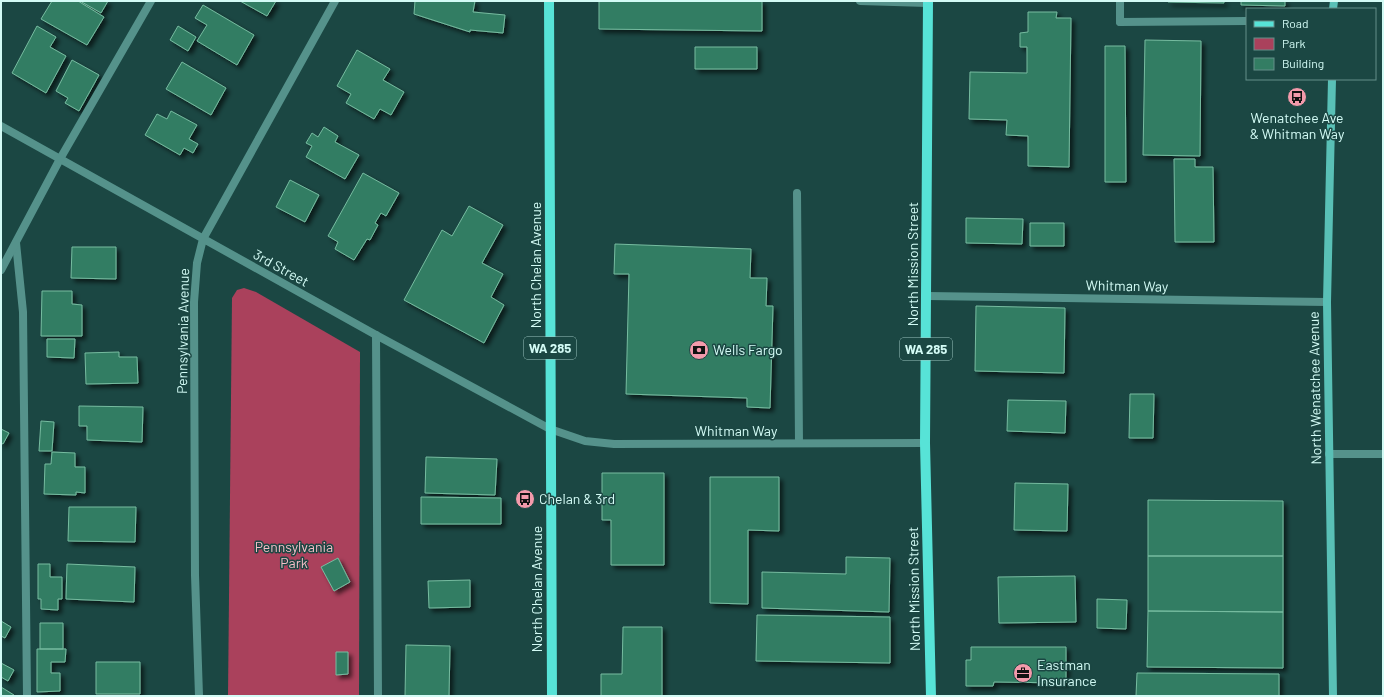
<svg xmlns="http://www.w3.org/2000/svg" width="1384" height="697" font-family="Barlow,sans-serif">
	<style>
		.green { fill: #aa415c }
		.building { fill: #337d63; stroke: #76bca0; filter: url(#shadow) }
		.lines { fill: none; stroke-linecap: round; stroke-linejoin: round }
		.service { stroke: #55928b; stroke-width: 8 }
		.minor { stroke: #55928b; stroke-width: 8 }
		.secondary { stroke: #59c0b6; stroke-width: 8 }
		.primary { stroke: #57e3d7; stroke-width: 10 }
		.labels { text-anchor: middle; stroke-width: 3; stroke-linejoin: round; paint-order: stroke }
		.shield { fill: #1b4743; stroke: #9cc5c0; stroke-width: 1 }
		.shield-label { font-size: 13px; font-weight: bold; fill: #d3fbf5 }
		.poi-label { font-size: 14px; fill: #d3fbf5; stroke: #1b4743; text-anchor: start }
		.street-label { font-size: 14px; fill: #d3fbf5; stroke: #1b4743 }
		.park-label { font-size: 14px; fill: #f8bec8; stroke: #1b4743 }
	</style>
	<defs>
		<filter id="shadow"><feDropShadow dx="3.5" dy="3.5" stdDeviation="2" flood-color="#0009"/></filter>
	</defs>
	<rect width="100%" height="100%" fill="#1b4743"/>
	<path class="green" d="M 244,288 L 256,292 L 360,352 L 359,696 L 228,696 L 232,298 L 237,290 Z"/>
	<path class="building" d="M 52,1 L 78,1 L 104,17 L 87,45 L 41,19 Z
		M 80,1 L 108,1 L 101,13 Z
		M 240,1 L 276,1 L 267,16 Z
		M 415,1 L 475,1 L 473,12 L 505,15 L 503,33 L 470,30 L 470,32 L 414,14 Z
		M 599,1 L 762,1 L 762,31 L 599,29 Z
		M 1168,1 L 1224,1 L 1224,3 L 1168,2 Z
		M 1241,1 L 1285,1 L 1285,6 L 1241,5 Z
		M 203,5 L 254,35 L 237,65 L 197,41 L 207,25 L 195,18 Z
		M 1028,12 L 1057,12 L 1056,18 L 1071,18 L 1069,167 L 1028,166 L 1028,136 L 1006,135 L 1007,120 L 969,119 L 970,72 L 1027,73 L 1027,47 L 1020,47 L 1020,33 L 1028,32 Z
		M 37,26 L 56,37 L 50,47 L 66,56 L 46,93 L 12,73 Z
		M 178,26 L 196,37 L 188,51 L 170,40 Z
		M 1145,40 L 1201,41 L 1200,156 L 1143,155 Z
		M 1105,46 L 1125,46 L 1126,182 L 1105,182 Z
		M 695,47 L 757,47 L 757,69 L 695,69 Z
		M 357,50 L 390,69 L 383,80 L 404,92 L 391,115 L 380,109 L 374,119 L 346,103 L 351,94 L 337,86 Z
		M 72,60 L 99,75 L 79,111 L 65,103 L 68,98 L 56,91 Z
		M 182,62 L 226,88 L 211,115 L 166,89 Z
		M 171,111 L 197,125 L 189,139 L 198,144 L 193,153 L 184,148 L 180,155 L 145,135 L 157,114 L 167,119 Z
		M 324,127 L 338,136 L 335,142 L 359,155 L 345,179 L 306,157 L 312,146 L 306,143 L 312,133 L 318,137 Z
		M 1174,159 L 1195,159 L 1195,167 L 1213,167 L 1214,242 L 1175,242 Z
		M 363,173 L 399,193 L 386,216 L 381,213 L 375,223 L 378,225 L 370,240 L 367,239 L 354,260 L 335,249 L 338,242 L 328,236 Z
		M 290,180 L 319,195 L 305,222 L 276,207 Z
		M 469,206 L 503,225 L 482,263 L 503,274 L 491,297 L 504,305 L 484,343 L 404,300 L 442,230 L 452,236 Z
		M 966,218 L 1023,219 L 1022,244 L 966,243 Z
		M 1030,223 L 1064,223 L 1064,246 L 1030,246 Z
		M 615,244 L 751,249 L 750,278 L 767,278 L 766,306 L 773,306 L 770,408 L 747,407 L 747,398 L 626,394 L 629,274 L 614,274 Z
		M 72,247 L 116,247 L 116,279 L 71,278 Z
		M 42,291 L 72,291 L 72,304 L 82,305 L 82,336 L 41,336 Z
		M 976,306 L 1065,308 L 1064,373 L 975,371 Z
		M 47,339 L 75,339 L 74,358 L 47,357 Z
		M 119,352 L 119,357 L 137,357 L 138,383 L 86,384 L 85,353 Z
		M 1130,394 L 1154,394 L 1153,438 L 1129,438 Z
		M 1008,400 L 1066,401 L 1065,433 L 1007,431 Z
		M 79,406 L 143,407 L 142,442 L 87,440 L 87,426 L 79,426 Z
		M 41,421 L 54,422 L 52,451 L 39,451 Z
		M 1,429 L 9,433 L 3,444 L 1,443 Z
		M 52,452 L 75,453 L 75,467 L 85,467 L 85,493 L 76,492 L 76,495 L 44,494 L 45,464 L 51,464 Z
		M 426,457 L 497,459 L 495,495 L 425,493 Z
		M 602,473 L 664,473 L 664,565 L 611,565 L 611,520 L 602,520 Z
		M 710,477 L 779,477 L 779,531 L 748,530 L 748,604 L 710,603 Z
		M 1015,483 L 1068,484 L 1067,531 L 1014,530 Z
		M 421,497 L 501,498 L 501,524 L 421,524 Z
		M 1148,500 L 1283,501 L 1283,556 L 1148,556 Z
		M 69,507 L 136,507 L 135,542 L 68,541 Z
		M 1148,556 L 1283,556 L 1283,612 L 1148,611 Z
		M 846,557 L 890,558 L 889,612 L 762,608 L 762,572 L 846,574 Z
		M 338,558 L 350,582 L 334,591 L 321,567 Z
		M 38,564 L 50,564 L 50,577 L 62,577 L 62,599 L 58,599 L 58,610 L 41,609 L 41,599 L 38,599 Z
		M 67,564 L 135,567 L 134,602 L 66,599 Z
		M 1075,576 L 1076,622 L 999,623 L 998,577 Z
		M 470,580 L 470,607 L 429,608 L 428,581 Z
		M 1097,599 L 1127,600 L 1126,629 L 1097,628 Z
		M 1148,611 L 1283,612 L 1283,668 L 1147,667 Z
		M 757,615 L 890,617 L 890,663 L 756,661 Z
		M 1,621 L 11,627 L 5,638 L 1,636 Z
		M 40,623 L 63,623 L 63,649 L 40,649 Z
		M 623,627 L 662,627 L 662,696 L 601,696 L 601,674 L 622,674 Z
		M 406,645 L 450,646 L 449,696 L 405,696 Z
		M 971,647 L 1066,647 L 1066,683 L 994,682 L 993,686 L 966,686 L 966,660 L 971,660 Z
		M 37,649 L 66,649 L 65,662 L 51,662 L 51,673 L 60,673 L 60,691 L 37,692 Z
		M 336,652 L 348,652 L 348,674 L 336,675 Z
		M 96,662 L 140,662 L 140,694 L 96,694 Z
		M 1,663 L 14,670 L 8,681 L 1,677 Z
		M 1137,673 L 1279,674 L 1279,696 L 1136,696 Z
		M 1,687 L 14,695 L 13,696 L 1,696 Z"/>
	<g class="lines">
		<path class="service" d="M 860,1 L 928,3
			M 1120,22 L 1120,1
			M 60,159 L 151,1
			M 797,193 L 799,443
			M 16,243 L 23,312 L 27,696
			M 376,335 L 378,696
			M 1329,454 L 1383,454"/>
		<path class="minor" d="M 1120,22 L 1247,21
			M 1,126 L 376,335 L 550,429 L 585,441 L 614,444 L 925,443
			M 1,270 L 60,159
			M 927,296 L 1327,302
			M 199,696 L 195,575 L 194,302 L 197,263 L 203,239 L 335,1"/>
		<path class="secondary" d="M 1333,9 L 1334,1
			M 1332,79 L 1327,302 L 1333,696"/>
		<path class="primary" d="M 549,1 L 552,696
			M 928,1 L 925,443 L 931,696"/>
	</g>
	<defs>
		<g id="bus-disc" transform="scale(1)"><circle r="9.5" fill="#f39aab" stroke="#1b4743"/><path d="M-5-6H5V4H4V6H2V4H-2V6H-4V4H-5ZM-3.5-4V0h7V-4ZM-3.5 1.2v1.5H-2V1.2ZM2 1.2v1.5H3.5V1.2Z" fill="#111"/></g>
		<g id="bank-disc" transform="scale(1)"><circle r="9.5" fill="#f39aab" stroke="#1b4743"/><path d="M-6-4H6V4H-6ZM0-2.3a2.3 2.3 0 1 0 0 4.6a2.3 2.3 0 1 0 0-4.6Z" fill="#111"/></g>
		<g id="office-disc" transform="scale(1)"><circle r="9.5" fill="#f39aab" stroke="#1b4743"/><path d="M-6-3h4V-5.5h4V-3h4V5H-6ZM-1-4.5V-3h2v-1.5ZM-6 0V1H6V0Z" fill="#111"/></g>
	</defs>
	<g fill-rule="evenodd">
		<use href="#bus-disc" x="1297" y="97"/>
		<use href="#bank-disc" x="699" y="350"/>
		<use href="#bus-disc" x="525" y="499"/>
		<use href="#office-disc" x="1023" y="673"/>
	</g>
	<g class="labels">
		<g class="shield">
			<rect x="524" y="337" width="52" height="22" rx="3"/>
			<rect x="900" y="338" width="52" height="22" rx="3"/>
		</g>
		<g class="shield-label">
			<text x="550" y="353">WA 285</text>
			<text x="926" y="354">WA 285</text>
		</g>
		<g class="poi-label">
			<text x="1297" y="123" text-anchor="middle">Wenatchee Ave<tspan x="1297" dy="16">&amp; Whitman Way</tspan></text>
			<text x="713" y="355">Wells Fargo</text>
			<text x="539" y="504">Chelan &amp; 3rd</text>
			<text x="1037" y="670">Eastman<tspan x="1037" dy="16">Insurance</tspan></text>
		</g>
		<g class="street-label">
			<text transform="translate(913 264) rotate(-90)" y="5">North Mission Street</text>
			<text transform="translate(536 265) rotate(-90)" y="5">North Chelan Avenue</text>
			<text transform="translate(281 268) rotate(29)" y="5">3rd Street</text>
			<text transform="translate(1127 286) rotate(1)" y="5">Whitman Way</text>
			<text transform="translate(183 331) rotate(-89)" y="5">Pennsylvania Avenue</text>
			<text transform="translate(1315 388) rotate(-91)" y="5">North Wenatchee Avenue</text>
			<text x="736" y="436">Whitman Way</text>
			<text transform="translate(537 589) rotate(-90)" y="5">North Chelan Avenue</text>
			<text transform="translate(914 589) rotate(-91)" y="5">North Mission Street</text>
		</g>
		<g class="park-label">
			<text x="294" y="552">Pennsylvania<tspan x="294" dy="16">Park</tspan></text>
		</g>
	</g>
	<rect width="1384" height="697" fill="none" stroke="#d3fbf5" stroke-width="4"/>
	<rect x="1246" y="8" width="130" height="72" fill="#1b4743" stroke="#658f8a"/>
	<rect x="1254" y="21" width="20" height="6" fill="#57e3d7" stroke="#658f8a"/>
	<text x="1282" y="28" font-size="12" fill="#d3fbf5">Road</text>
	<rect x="1254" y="38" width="20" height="12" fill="#aa415c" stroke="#658f8a"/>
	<text x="1282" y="48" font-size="12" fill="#d3fbf5">Park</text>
	<rect x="1254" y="58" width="20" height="12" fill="#337d63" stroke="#658f8a"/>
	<text x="1282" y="68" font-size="12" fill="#d3fbf5">Building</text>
</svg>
